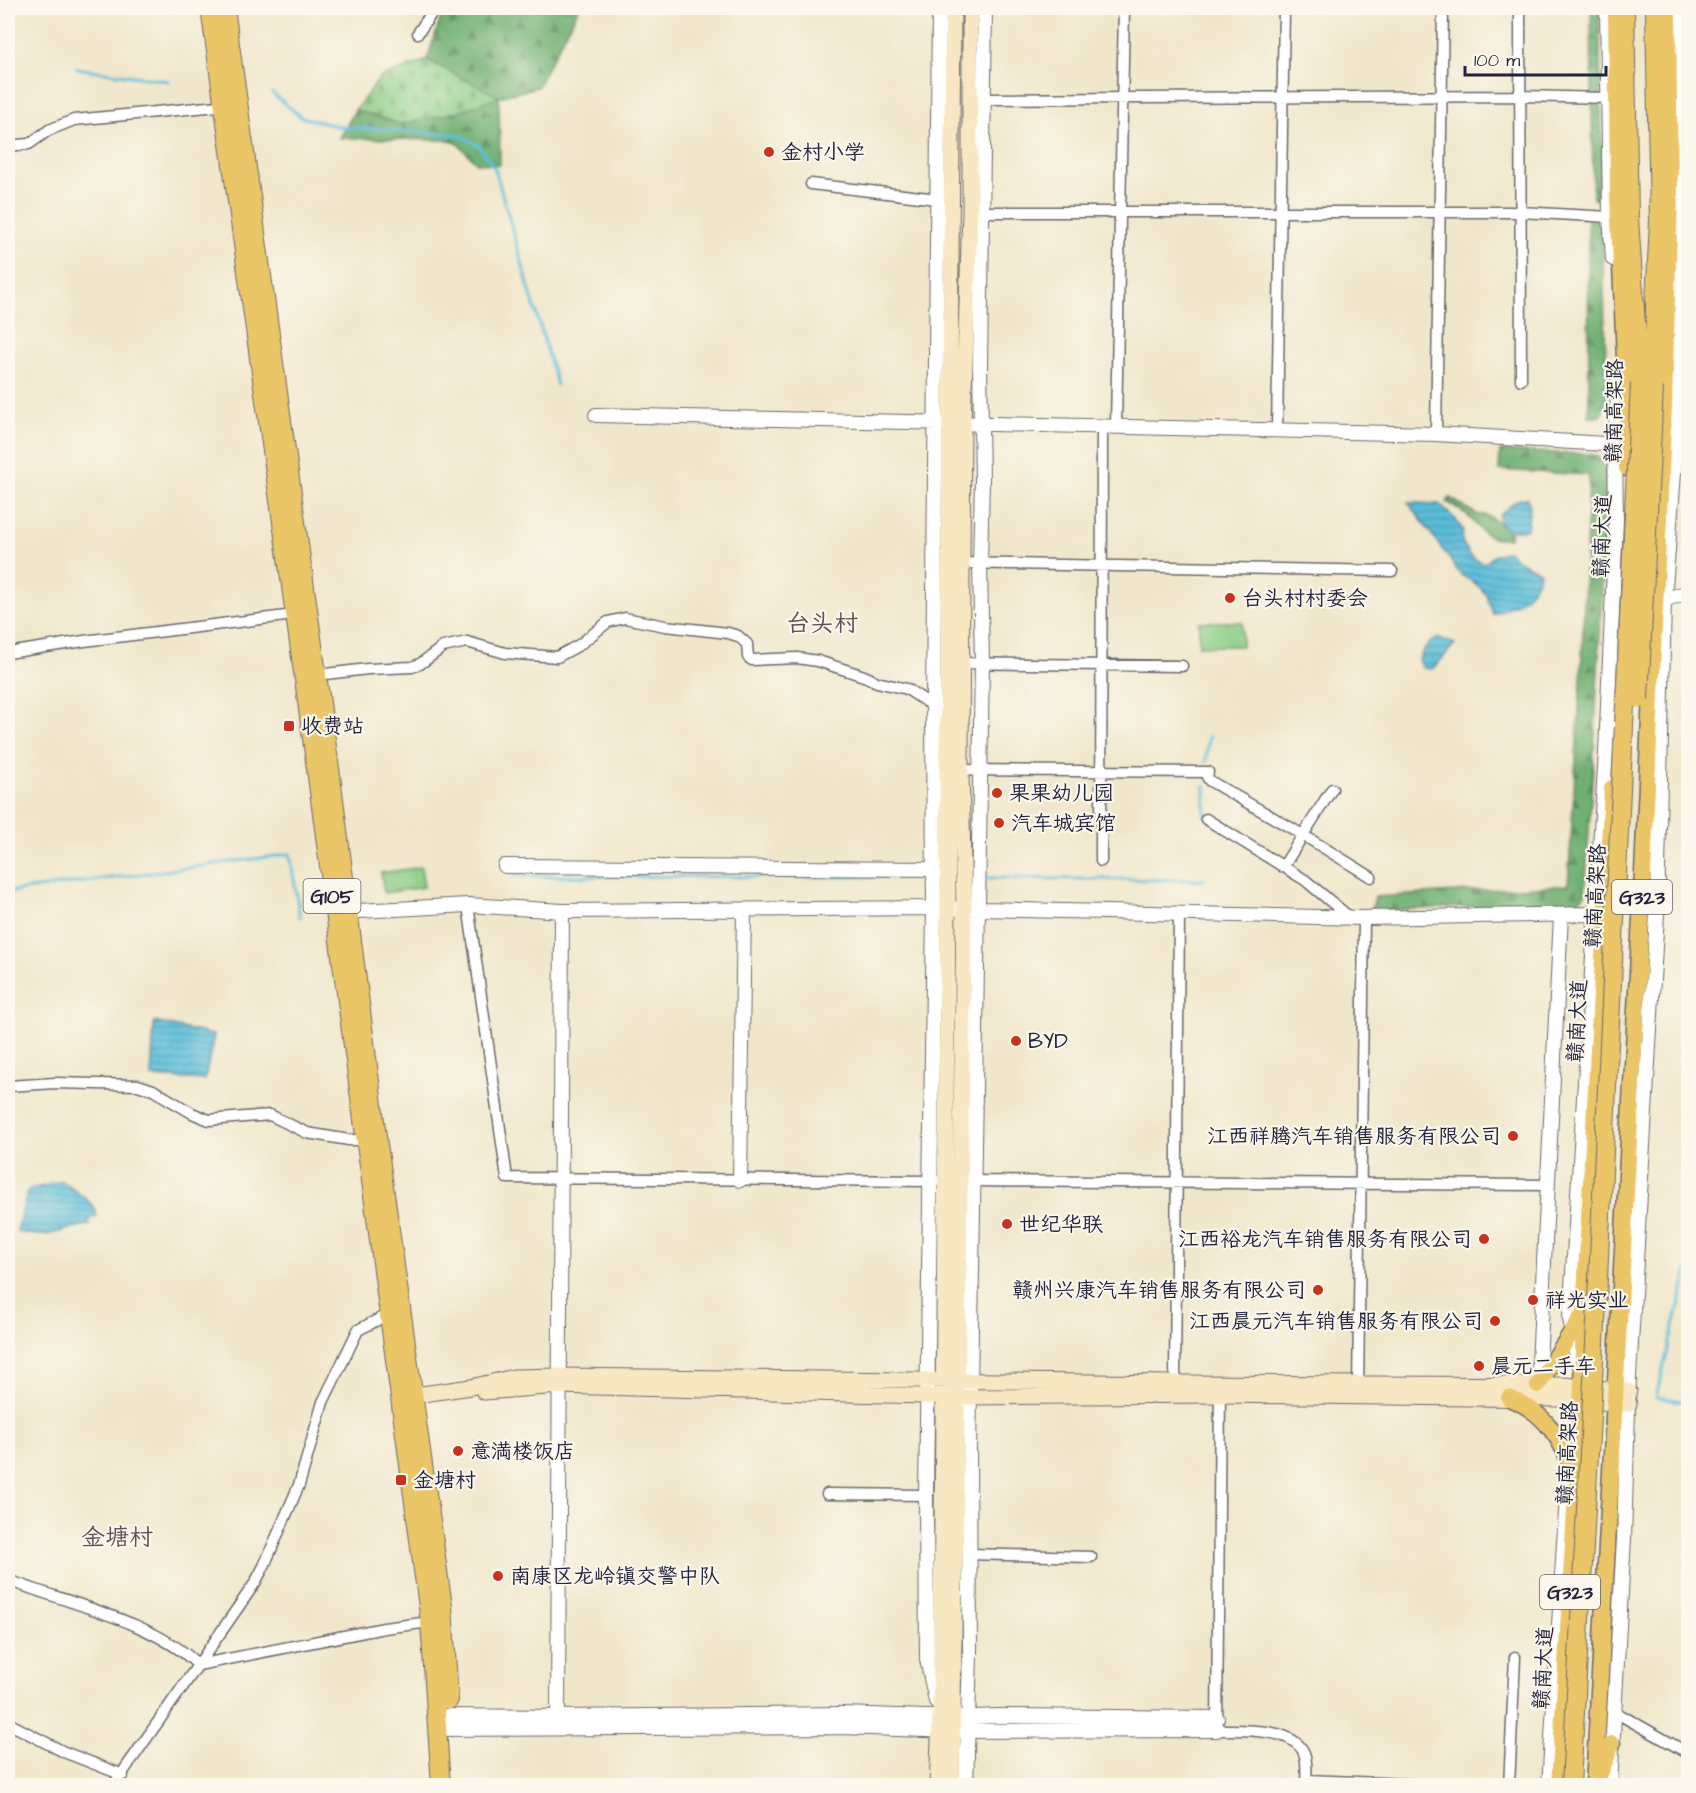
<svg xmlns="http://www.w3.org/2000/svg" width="1696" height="1793" font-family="'Architects Daughter','LXGW WenKai TC',sans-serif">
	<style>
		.grass { fill: #8bcd85; stroke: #567860; stroke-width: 1.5 }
		.forest { fill: url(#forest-firs); stroke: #496956; stroke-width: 1.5 }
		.cemetery { fill: url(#cemetery-stones); stroke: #567860; stroke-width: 1.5 }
		.water { fill: url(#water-rules); stroke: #3e708a; stroke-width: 1.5 }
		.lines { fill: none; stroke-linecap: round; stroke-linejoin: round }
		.stream { stroke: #5bbeda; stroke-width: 3 }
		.minor-casing { stroke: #6a676d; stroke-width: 13 }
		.tertiary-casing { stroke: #6a676d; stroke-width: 16 }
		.secondary-casing { stroke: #6a676d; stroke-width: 17 }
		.primary-casing { stroke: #6a676d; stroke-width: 19 }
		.trunk-casing { stroke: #6a676d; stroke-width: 20 }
		.minor { stroke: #fff; stroke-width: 10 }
		.tertiary { stroke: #fff; stroke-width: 14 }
		.secondary { stroke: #f7e8c3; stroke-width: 15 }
		.primary { stroke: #ebc669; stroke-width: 16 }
		.trunk { stroke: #ebc669; stroke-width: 18 }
		.trunk-bridge-casing { stroke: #6a676d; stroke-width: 20; stroke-linecap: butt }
		.trunk-bridge { stroke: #ebc669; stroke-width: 18 }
		.poi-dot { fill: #c8321e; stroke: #fbf7ec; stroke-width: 2 }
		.labels { text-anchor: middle; stroke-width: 4.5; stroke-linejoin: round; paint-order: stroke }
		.shield { fill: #fbf7ec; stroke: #636270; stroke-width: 1.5 }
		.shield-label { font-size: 20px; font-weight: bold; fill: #22223b }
		.poi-label { font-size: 21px; fill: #22223b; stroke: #fbf7ec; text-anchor: start }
		.street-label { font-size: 21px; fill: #22223b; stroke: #fbf7ec }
		.quarter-label { font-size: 24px; fill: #624c53; stroke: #fbf7ec }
	</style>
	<defs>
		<pattern id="forest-firs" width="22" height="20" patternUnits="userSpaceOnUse" patternTransform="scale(1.5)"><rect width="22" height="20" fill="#70b072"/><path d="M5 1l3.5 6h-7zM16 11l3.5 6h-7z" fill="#5c8f5f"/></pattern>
		<pattern id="cemetery-stones" width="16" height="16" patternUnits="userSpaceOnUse" patternTransform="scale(1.5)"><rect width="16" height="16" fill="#8bcd85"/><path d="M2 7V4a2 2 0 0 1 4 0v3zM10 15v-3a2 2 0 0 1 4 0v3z" fill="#78b074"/></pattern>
		<pattern id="water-rules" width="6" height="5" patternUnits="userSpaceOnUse" patternTransform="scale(1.5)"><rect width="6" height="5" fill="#5bbeda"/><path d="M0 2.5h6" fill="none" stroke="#4b9ab2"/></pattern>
	</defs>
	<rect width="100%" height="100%" fill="#fbf7ec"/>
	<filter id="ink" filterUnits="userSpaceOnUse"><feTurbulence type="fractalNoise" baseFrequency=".0167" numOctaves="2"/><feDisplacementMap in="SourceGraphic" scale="12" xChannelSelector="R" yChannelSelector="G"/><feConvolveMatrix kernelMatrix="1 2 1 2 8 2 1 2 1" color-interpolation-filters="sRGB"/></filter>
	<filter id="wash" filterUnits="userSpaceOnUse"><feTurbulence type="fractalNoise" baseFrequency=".008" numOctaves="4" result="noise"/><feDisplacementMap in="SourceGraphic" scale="24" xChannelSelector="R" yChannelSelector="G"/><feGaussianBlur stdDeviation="1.35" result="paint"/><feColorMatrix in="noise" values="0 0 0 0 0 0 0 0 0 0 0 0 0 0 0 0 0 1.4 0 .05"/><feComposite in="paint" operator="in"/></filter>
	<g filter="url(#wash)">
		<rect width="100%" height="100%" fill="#f0e6ca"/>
		<path class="grass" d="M 1199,622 L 1242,622 L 1242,646 L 1199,646 Z
			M 421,867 L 424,887 L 384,893 L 381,873 Z"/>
		<path class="forest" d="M 448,8 L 579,8 L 537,87 L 499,97 L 500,165 L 477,163 L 457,143 L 446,140 L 340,138 L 355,110 L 401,124 L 461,78 L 427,60 L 441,17 Z
			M 1591,8 L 1599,8 L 1603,200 L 1593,199 Z
			M 1588,220 L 1602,220 L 1607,397 L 1605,407 L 1600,415 L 1589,417 Z
			M 1500,451 L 1591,454 C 1602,458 1605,463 1608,474 L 1593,767 L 1585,894 L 1580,900 L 1573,903 L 1371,911 L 1375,897 L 1568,885 L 1581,679 L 1589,475 L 1499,470 Z
			M 1450,498 L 1478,515 L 1485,515 L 1492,518 L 1509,531 L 1511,535 L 1509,538 C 1485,540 1483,532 1468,516 C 1462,511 1454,506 1447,502 Z"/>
		<path class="cemetery" d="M 427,60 L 499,97 L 454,113 L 401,124 L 355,110 L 380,78 Z"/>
		<path class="water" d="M 1527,498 L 1530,506 L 1527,529 L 1509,531 L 1499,522 L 1499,515 L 1517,500 Z
			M 1408,502 L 1439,504 L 1454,518 L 1463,530 L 1462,542 L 1470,555 L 1478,561 L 1485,563 L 1495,555 L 1508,551 L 1517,560 L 1540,572 C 1536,596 1513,606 1493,614 L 1486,594 L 1475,583 L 1461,575 Z
			M 1439,638 L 1455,644 C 1446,653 1441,662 1432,669 L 1423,668 L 1419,660 C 1423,648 1427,643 1439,638 Z
			M 154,1022 L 214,1035 L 205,1080 L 151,1077 Z
			M 62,1181 L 85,1198 L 95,1208 L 97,1216 L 88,1220 L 90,1225 C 60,1227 52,1242 17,1231 L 28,1190 Z"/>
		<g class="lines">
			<path class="stream" d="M 76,68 L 168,81
				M 272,93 L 301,117 L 341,127 L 460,135 L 479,146 L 495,169 L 557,385
				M 1206,761 L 1209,736
				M 1205,817 L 1205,786
				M 513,876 L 924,877
				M 985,878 L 1204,880
				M 8,892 L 290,854 L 300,917
				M 1688,1270 L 1656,1397 L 1688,1402"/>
		</g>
	</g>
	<g filter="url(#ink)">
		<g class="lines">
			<g class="minor-casing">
				<path id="minor" d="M 1520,8 L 1521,380
					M 418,33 L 435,8
					M 984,99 L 1520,96 L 1608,98
					M 8,146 L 29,144 L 49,130 L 74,120 L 228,105
					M 811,184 L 937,199
					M 974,212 L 1520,212 L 1610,217
					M 1116,427 L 1124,8
					M 1277,431 L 1284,8
					M 1436,434 L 1443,8
					M 957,563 L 1392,571
					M 8,653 L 84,641 L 294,615
					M 957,663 L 1182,666
					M 317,675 L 368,669 L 412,667 L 420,664 L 443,647 L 467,642 L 505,653 L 557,657 L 579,645 L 608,622 L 625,618 L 665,626 L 728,633 L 738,636 L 747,644 L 748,657 L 752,660 L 797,658 L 818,661 L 864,676 L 877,682 L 907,689 L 933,706
					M 955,770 L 1208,772 L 1207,777 L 1210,781 L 1303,835 L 1371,877
					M 1206,819 L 1305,880 L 1348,916
					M 1101,861 L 1102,426
					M 1283,867 L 1332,789
					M 468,905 L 507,1178 L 936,1181
					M 8,1086 L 55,1083 L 138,1085 L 153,1090 L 192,1113 L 209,1120 L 270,1115 L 307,1133 L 349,1140 L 364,1140
					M 966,1181 L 1548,1185
					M 1175,1383 L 1179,913
					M 1220,1390 L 1217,1730 C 1240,1730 1293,1727 1304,1753 C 1308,1763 1306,1775 1306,1786
					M 1358,1390 L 1364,918
					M 827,1494 L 926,1495
					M 969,1554 L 1091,1557
					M 8,1580 C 64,1602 156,1622 198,1665 L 255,1583 L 264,1566 L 299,1485 L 323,1402 L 358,1330 L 389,1314
					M 1615,1712 L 1688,1753
					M 8,1723 L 64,1752 L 123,1775
					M 1306,1780 L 1457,1786
					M 113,1786 L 198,1665 L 384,1628 L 430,1622
					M 1509,1786 L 1515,1657"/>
			</g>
			<g class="tertiary-casing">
				<path id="tertiary" d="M 1607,8 L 1610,217 L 1613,259
					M 596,415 L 1436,434 L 1622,445
					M 1664,600 L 1688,592
					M 505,866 L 934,869
					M 340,912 L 468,905 L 562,911 L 934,908 L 1364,918 L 1595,914
					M 740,1180 L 744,910
					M 1578,1363 L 1570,1319 L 1606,752 L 1616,520 L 1615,445 L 1619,373
					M 1538,1385 L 1561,915
					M 936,1701 L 927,1659 L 926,1495 L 934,908 L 933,706 L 939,8
					M 437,1716 L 558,1717 L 842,1714 L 953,1718 L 998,1716 L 1217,1718
					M 558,1717 L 562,911
					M 438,1729 L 842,1727 L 953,1731 L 1217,1730
					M 966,1786 L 970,1654 L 969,1451 L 982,664 L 980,564 L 982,479 L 980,367 L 985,8
					M 1549,1786 L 1569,1463
					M 1610,1786 L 1624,1538 L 1629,1376 L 1657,914 L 1664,600 L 1676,448 L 1681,8"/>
			</g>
			<g class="secondary-casing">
				<path id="secondary" d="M 484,1392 L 559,1386 L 959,1397 L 1220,1395 L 1559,1399 L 1629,1404
					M 402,1397 L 471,1387 L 514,1377 L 559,1376 L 1175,1383 L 1564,1385 L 1629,1391
					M 937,1786 L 940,1718 L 948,908 L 947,770 L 953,8
					M 952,1786 L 964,909 L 961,770 L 962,563 L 963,423 L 970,212 L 970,8"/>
			</g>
			<g class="primary-casing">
				<path id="primary" d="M 1616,8 L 1618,197 L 1627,404 L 1627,468
					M 1538,1385 L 1582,1316
					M 1509,1398 C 1543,1410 1565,1441 1573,1475
					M 1599,1776 L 1612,1744
					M 1559,1786 L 1582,1386 L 1584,1312 L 1612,788
					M 1594,1786 L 1641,917 L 1664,406 L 1670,197 L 1668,8"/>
			</g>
			<g class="trunk-casing">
				<path id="trunk" d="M 210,8 L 304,679 L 430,1622 L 441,1786
					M 225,8 L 331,776 L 377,1137 L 443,1607 L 449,1700
					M 1625,8 L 1629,218 L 1640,384
					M 1654,387 L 1655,302 L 1659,221 L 1655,8"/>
			</g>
			<use href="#minor" class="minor"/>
			<use href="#tertiary" class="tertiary"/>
			<use href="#secondary" class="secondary"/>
			<use href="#primary" class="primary"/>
			<use href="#trunk" class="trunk"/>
			<g class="trunk-bridge-casing">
				<path id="trunk-bridge" d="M 1639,699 L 1654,387
					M 1571,1786 L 1595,1343 L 1640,384"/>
			</g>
			<use href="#trunk-bridge" class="trunk-bridge"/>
		</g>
	</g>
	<g class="poi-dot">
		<circle cx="769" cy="152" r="6"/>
		<circle cx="1230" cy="598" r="6"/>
		<rect x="283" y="720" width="12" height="12" rx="3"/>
		<circle cx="997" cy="793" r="6"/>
		<circle cx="999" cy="823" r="6"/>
		<circle cx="1016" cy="1041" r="6"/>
		<circle cx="1513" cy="1136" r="6"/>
		<circle cx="1007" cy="1224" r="6"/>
		<circle cx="1484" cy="1239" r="6"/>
		<circle cx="1318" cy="1290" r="6"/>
		<circle cx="1533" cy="1300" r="6"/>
		<circle cx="1495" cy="1321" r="6"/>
		<circle cx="1479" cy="1366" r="6"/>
		<circle cx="458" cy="1451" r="6"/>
		<rect x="395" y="1474" width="12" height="12" rx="3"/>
		<circle cx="498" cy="1576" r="6"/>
	</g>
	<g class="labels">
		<g class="shield">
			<rect x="303.5" y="879" width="57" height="34" rx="4.5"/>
			<rect x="1612" y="880" width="60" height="34" rx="4.5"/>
			<rect x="1540" y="1575" width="60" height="34" rx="4.5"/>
		</g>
		<g class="shield-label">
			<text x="332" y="903">G105</text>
			<text x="1642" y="904">G323</text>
			<text x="1570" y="1599">G323</text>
		</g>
		<g class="poi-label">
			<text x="781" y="159">金村小学</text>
			<text x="1242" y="605">台头村村委会</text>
			<text x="301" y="733">收费站</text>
			<text x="1009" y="800">果果幼儿园</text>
			<text x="1011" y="830">汽车城宾馆</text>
			<text x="1028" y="1048">BYD</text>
			<text x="1501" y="1143" text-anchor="end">江西祥腾汽车销售服务有限公司</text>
			<text x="1019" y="1231">世纪华联</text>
			<text x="1472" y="1246" text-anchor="end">江西裕龙汽车销售服务有限公司</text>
			<text x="1306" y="1297" text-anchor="end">赣州兴康汽车销售服务有限公司</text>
			<text x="1545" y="1307">祥光实业</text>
			<text x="1483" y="1328" text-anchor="end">江西晨元汽车销售服务有限公司</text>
			<text x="1491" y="1373">晨元二手车</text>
			<text x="470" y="1458">意満楼饭店</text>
			<text x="413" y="1487">金塘村</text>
			<text x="510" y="1583">南康区龙岭镇交警中队</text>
		</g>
		<g class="street-label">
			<text transform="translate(1614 411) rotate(-89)" y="7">赣南高架路</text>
			<text transform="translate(1602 536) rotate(-88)" y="7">赣南大道</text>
			<text transform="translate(1595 896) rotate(-87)" y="7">赣南高架路</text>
			<text transform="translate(1577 1021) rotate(-87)" y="7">赣南大道</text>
			<text transform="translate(1567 1453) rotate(-87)" y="7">赣南高架路</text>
			<text transform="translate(1543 1668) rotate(-87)" y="7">赣南大道</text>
		</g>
		<g class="quarter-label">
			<text x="822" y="631">台头村</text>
			<text x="117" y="1545">金塘村</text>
		</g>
	</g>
	<rect width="1696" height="1793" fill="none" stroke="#fbf7ec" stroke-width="30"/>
	<path d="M1465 66v9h141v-9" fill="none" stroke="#22223b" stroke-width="3"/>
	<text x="1474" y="66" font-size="18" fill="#22223b" stroke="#fbf7ec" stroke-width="4.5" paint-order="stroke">100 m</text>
</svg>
